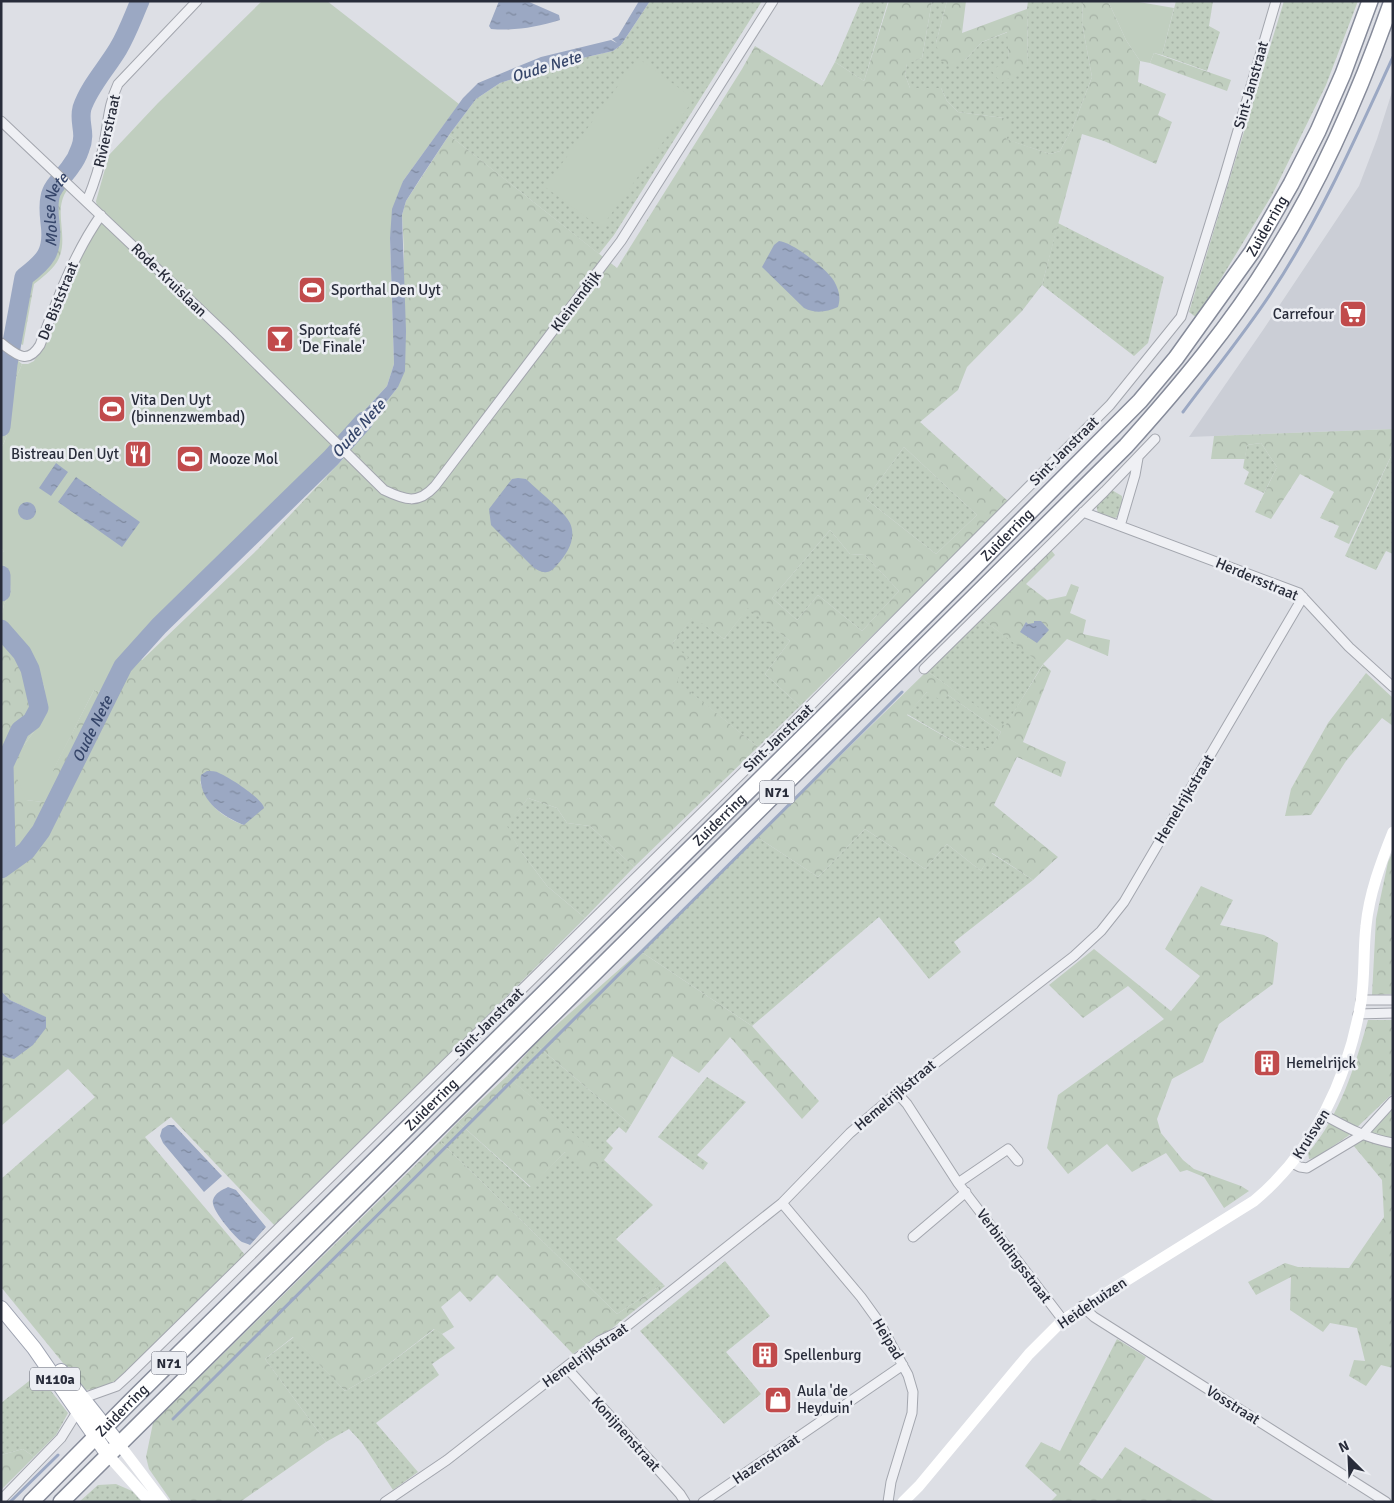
<svg xmlns="http://www.w3.org/2000/svg" width="1394" height="1503" font-family="Signika,sans-serif">
	<style>
		.built { fill: #cbced6 }
		.grass { fill: url(#grass-dots) }
		.forest { fill: url(#forest-crowns); fill-rule: evenodd }
		.garden { fill: #c0cebf }
		.water { fill: url(#water-ripples) }
		.lines { fill: none; stroke-linecap: round; stroke-linejoin: round }
		.stream { stroke: #9ba8c3; stroke-width: 3 }
		.river { stroke: #9ba8c3; stroke-width: 19 }
		.street-casing { stroke: #a3a6ae; stroke-width: 11 }
		.primary-casing { stroke: #9da2b0; stroke-width: 16 }
		.highway-casing { stroke: #868b9a; stroke-width: 18 }
		.street { stroke: #eff0f4; stroke-width: 9 }
		.secondary { stroke: #fff; stroke-width: 11 }
		.primary { stroke: #fff; stroke-width: 14 }
		.highway { stroke: #fff; stroke-width: 15 }
		.labels { text-anchor: middle; stroke-width: 5; stroke-linejoin: round; paint-order: stroke }
		.shield { fill: #eceef3; stroke: #636672; stroke-width: 1 }
		.shield-label { font-size: 14px; font-weight: bold; fill: #282c3a }
		.street-label { font-size: 15px; fill: #282c3a; stroke: #eceef3 }
		.poi-label { font-size: 15px; fill: #282c3a; stroke: #eceef3; text-anchor: start }
		.water-label { font-size: 16px; font-style: italic; fill: #36466a; stroke: #eceef3 }
	</style>
	<defs>
		<pattern id="grass-dots" width="8" height="8" patternUnits="userSpaceOnUse" patternTransform="scale(1.25)"><rect width="8" height="8" fill="#c0cebf"/><path d="M2 2h.1M6 6h.1" fill="none" stroke="#a5b1a5" stroke-width="1.8" stroke-linecap="round"/></pattern>
		<pattern id="forest-crowns" width="20" height="18" patternUnits="userSpaceOnUse" patternTransform="scale(1.25)"><rect width="20" height="18" fill="#c0cebf"/><path d="M2 6a3 3 0 1 1 6 0M12 15a3 3 0 1 1 6 0" fill="none" stroke="#a5b1a5"/></pattern>
		<pattern id="water-ripples" width="26" height="14" patternUnits="userSpaceOnUse" patternTransform="scale(1.25)"><rect width="26" height="14" fill="#9ba8c3"/><path d="M2 4q2-2 4 0t4 0M15 11q2-2 4 0t4 0" fill="none" stroke="#7e899f"/></pattern>
	</defs>
	<rect width="100%" height="100%" fill="#dddfe5"/>
	<path class="built" d="M 1393,89 L 1393,429 L 1189,437 L 1263,330 L 1359,186 L 1377,139 Z"/>
	<path class="grass" d="M 650,1 L 762,1 L 614,235 L 599,254 L 449,135 L 476,99 L 500,83 L 565,62 L 613,51 L 621,45 Z
		M 861,1 L 888,1 L 864,81 L 835,62 Z
		M 932,1 L 947,1 L 936,43 L 965,60 L 982,42 L 1008,32 L 1009,61 L 1028,66 L 1027,9 L 1028,1 L 1083,1 L 1082,23 L 1092,77 L 1073,127 L 1060,151 L 1050,154 L 1005,139 L 1004,118 L 958,112 L 947,101 L 941,88 L 910,88 L 905,75 L 907,63 L 922,58 Z
		M 1176,1 L 1213,1 L 1209,26 L 1220,32 L 1207,71 L 1162,55 Z
		M 1284,1 L 1358,1 L 1326,85 L 1272,195 L 1197,318 L 1189,312 Z
		M 1058,223 L 1164,277 L 1148,343 L 1134,356 L 1042,285 Z
		M 1261,443 L 1277,467 L 1264,493 L 1244,484 L 1249,472 L 1243,468 L 1247,445 Z
		M 904,447 L 977,515 L 936,554 L 866,499 Z
		M 1393,452 L 1393,554 L 1386,551 L 1376,570 L 1345,556 Z
		M 1110,489 L 1122,496 L 1122,501 L 1117,517 L 1111,520 L 1098,514 L 1096,504 Z
		M 830,530 L 850,554 L 865,555 L 899,591 L 862,631 L 818,595 L 797,620 L 772,598 Z
		M 748,607 L 790,641 L 765,674 L 800,706 L 758,747 L 676,681 L 672,644 L 693,616 L 724,639 Z
		M 982,619 L 1043,664 L 1005,727 L 927,671 Z
		M 927,692 L 948,695 L 1001,732 L 991,749 L 965,748 L 907,714 Z
		M 528,798 L 557,808 L 567,823 L 590,826 L 634,867 L 585,918 L 547,886 L 520,850 L 506,826 Z
		M 865,829 L 925,869 L 947,844 L 981,871 L 991,853 L 1033,880 L 954,942 L 961,952 L 929,979 L 879,917 L 752,1026 L 640,951 L 757,837 L 818,877 Z
		M 535,1044 L 631,1125 L 626,1133 L 619,1127 L 606,1141 L 613,1148 L 604,1160 L 653,1205 L 616,1239 L 665,1286 L 661,1285 L 617,1314 L 440,1141 L 458,1122 L 530,1187 L 565,1152 L 603,1160 L 507,1076 Z
		M 707,1077 L 746,1102 L 697,1155 L 708,1163 L 703,1170 L 658,1137 Z
		M 725,1261 L 770,1316 L 726,1352 L 761,1394 L 724,1424 L 640,1331 Z
		M 435,1329 L 442,1334 L 455,1348 L 432,1364 L 439,1375 L 376,1423 L 418,1472 L 393,1490 L 362,1443 L 349,1429 L 326,1442 L 265,1359 L 294,1337 L 345,1391 L 377,1373 Z
		M 38,1374 L 68,1413 L 56,1435 L 34,1457 L 23,1449 L 1,1455 L 1,1403 Z
		M 116,1484 L 132,1491 L 142,1502 L 79,1502 L 98,1485 Z"/>
	<path class="forest" d="M 889,1 L 932,1 L 922,58 L 907,64 L 905,75 L 910,88 L 941,88 L 947,101 L 958,112 L 1004,118 L 1013,128 L 1006,139 L 1050,154 L 1060,151 L 1073,127 L 1092,77 L 1082,23 L 1083,1 L 1108,1 L 1126,40 L 1140,61 L 1138,82 L 1166,94 L 1158,115 L 1172,122 L 1156,164 L 1104,141 L 1082,134 L 1042,285 L 1022,311 L 967,367 L 958,390 L 920,422 L 1009,502 L 800,706 L 765,674 L 790,641 L 748,608 L 724,639 L 693,617 L 672,644 L 688,657 L 677,681 L 758,747 L 634,867 L 590,826 L 567,823 L 557,808 L 528,798 L 507,826 L 520,850 L 547,886 L 585,918 L 276,1227 L 171,1117 L 145,1137 L 246,1256 L 135,1364 L 115,1381 L 100,1389 L 85,1390 L 1,1287 L 1,1179 L 95,1097 L 68,1069 L 1,1126 L 1,1054 L 5,1057 L 45,1017 L 10,1000 L 1,991 L 1,880 L 30,855 L 48,833 L 65,802 L 122,678 L 136,656 L 142,660 L 258,549 L 343,459 L 350,443 L 379,411 L 398,387 L 404,251 L 402,215 L 406,201 L 449,135 L 617,268 L 742,69 L 755,46 L 822,86 L 835,62 L 864,81 ZM 904,447 L 977,515 L 936,554 L 866,499 ZM 830,530 L 850,554 L 865,555 L 899,591 L 862,631 L 818,595 L 797,620 L 772,598 ZM 200,781 L 244,825 C 222,817 206,804 200,781 Z
		M 947,1 L 966,1 L 962,33 L 1027,9 L 1028,66 L 1001,83 L 991,70 L 1009,61 L 1007,32 L 982,42 L 965,60 L 949,66 L 940,60 L 936,43 Z
		M 1154,53 L 1231,80 L 1227,91 L 1150,63 Z
		M 59,182 L 68,189 C 51,210 71,239 57,262 C 51,271 43,277 34,284 L 23,345 L 12,340 C 15,320 16,298 23,279 C 25,276 28,274 31,272 C 42,263 50,254 51,240 C 54,216 40,204 59,182 Z
		M 13,357 L 22,364 C 20,370 16,376 15,382 C 11,398 11,435 1,448 L 1,371 Z
		M 1393,429 L 1393,452 L 1349,544 L 1334,537 L 1339,526 L 1320,518 L 1334,492 L 1300,474 L 1271,519 L 1255,512 L 1277,467 L 1261,443 L 1247,445 L 1245,459 L 1211,459 L 1214,436 Z
		M 1,547 L 4,552 L 4,565 L 9,577 L 11,592 L 4,604 L 2,614 L 12,635 L 32,655 L 44,686 L 46,707 L 35,730 L 24,745 L 26,800 L 52,803 L 25,847 L 1,845 Z
		M 1051,550 L 1055,555 L 1026,584 L 1047,600 L 1066,596 L 1071,584 L 1079,587 L 1070,613 L 1086,620 L 1083,634 L 1110,640 L 1108,656 L 1067,639 L 1043,664 L 1051,671 L 1023,742 L 1066,762 L 1061,777 L 1017,757 L 994,805 L 1058,857 L 1033,880 L 992,853 L 981,871 L 947,844 L 925,869 L 865,829 L 818,877 L 757,837 L 927,671 L 1005,726 L 1043,665 L 982,619 ZM 927,692 L 942,701 L 948,695 L 1001,732 L 991,748 L 965,748 L 907,715 Z
		M 1366,673 L 1393,698 L 1393,726 L 1382,718 L 1346,761 L 1311,815 L 1285,816 L 1291,789 L 1328,723 Z
		M 94,690 L 103,693 L 62,777 L 52,772 Z
		M 1393,851 L 1393,994 L 1372,995 L 1376,919 L 1388,862 Z
		M 1201,886 L 1233,900 L 1220,925 L 1264,935 L 1278,943 L 1273,984 L 1219,1024 L 1203,1062 L 1172,1079 L 1157,1119 L 1161,1133 L 1183,1160 L 1194,1169 L 1241,1186 L 1249,1191 L 1224,1208 L 1204,1177 L 1187,1170 L 1180,1172 L 1166,1153 L 1132,1172 L 1107,1144 L 1068,1174 L 1047,1148 L 1058,1095 L 1164,1019 L 1128,986 L 1083,1018 L 1049,985 L 1094,949 L 1171,1011 L 1200,976 L 1165,949 Z
		M 640,951 L 752,1026 L 819,1101 L 802,1119 L 730,1037 L 699,1073 L 672,1056 L 631,1125 L 535,1044 Z
		M 1368,1020 L 1393,1020 L 1393,1093 L 1348,1136 L 1315,1158 L 1309,1159 L 1308,1153 C 1340,1116 1355,1066 1368,1020 Z
		M 507,1076 L 604,1160 L 589,1173 L 565,1152 L 531,1187 L 458,1122 Z
		M 1393,1109 L 1393,1368 L 1381,1365 L 1366,1386 L 1349,1376 L 1354,1360 L 1365,1361 L 1357,1328 L 1330,1323 L 1323,1332 L 1290,1310 L 1291,1277 L 1256,1295 L 1248,1282 L 1285,1263 L 1298,1267 L 1349,1268 L 1384,1217 L 1382,1180 L 1353,1145 Z
		M 440,1141 L 617,1314 L 661,1285 L 665,1286 L 610,1330 L 595,1337 L 573,1354 L 497,1275 L 470,1302 L 460,1291 L 441,1307 L 454,1327 L 442,1334 L 434,1329 L 377,1373 L 345,1391 L 293,1337 L 265,1359 L 326,1442 L 240,1502 L 172,1502 L 149,1469 L 146,1457 L 153,1423 Z
		M 1117,1339 L 1146,1357 L 1079,1464 L 1102,1479 L 1125,1447 L 1216,1502 L 1050,1502 L 1057,1495 L 1025,1466 L 1041,1442 L 1060,1451 Z
		M 23,1449 L 34,1457 L 1,1490 L 1,1455 Z"/>
	<path class="garden" d="M 262,1 L 327,1 L 459,104 L 403,181 L 390,238 L 394,364 L 387,386 L 341,436 L 127,650 L 103,693 L 94,690 L 53,771 L 62,777 L 50,803 L 26,800 L 14,771 L 24,745 L 35,730 L 46,707 L 44,686 L 32,655 L 12,635 L 4,622 L 2,614 L 4,604 L 11,592 L 9,577 L 4,565 L 4,552 L 1,547 L 1,448 C 11,435 11,399 15,382 C 16,376 20,370 22,364 L 28,364 L 34,361 L 44,344 L 82,252 L 100,223 L 96,201 L 109,155 L 158,103 Z
		M 1108,1 L 1133,1 L 1174,8 L 1162,55 L 1154,53 L 1150,63 L 1140,61 L 1126,40 Z
		M 638,58 L 694,99 L 601,228 L 545,187 Z"/>
	<path class="water" d="M 499,1 L 527,1 L 559,15 L 560,20 C 536,27 516,31 491,29 L 489,26 Z
		M 639,1 L 650,1 L 621,45 L 613,51 L 565,62 L 500,83 L 476,99 L 449,135 L 420,179 L 406,201 L 402,215 L 406,331 L 405,371 L 398,387 L 379,411 L 350,443 L 341,436 L 387,386 L 394,364 L 390,238 L 392,209 L 403,181 L 463,98 L 478,83 L 541,57 L 611,40 L 617,43 L 612,39 L 618,36 Z
		M 779,241 C 792,242 827,269 834,281 C 839,290 841,297 838,307 C 826,312 816,314 804,308 L 762,267 L 774,245 Z
		M 56,463 L 68,472 L 51,496 L 39,488 Z
		M 76,477 L 140,522 L 122,547 L 58,502 Z
		M 518,478 L 526,479 C 537,490 563,510 570,523 C 577,539 567,554 557,565 C 554,568 551,572 547,572 C 542,573 537,570 533,567 L 491,525 L 489,509 L 512,479 Z
		M18 511a9 9 0 1 1 18 0a9 9 0 1 1-18 0Z
		M 1034,621 L 1041,621 L 1049,630 L 1037,643 L 1020,632 L 1026,622 L 1028,624 L 1034,623 Z
		M 207,771 C 211,771 216,771 219,773 C 229,777 263,799 264,808 L 244,825 C 223,817 198,800 201,775 Z
		M 1,991 L 10,1000 L 46,1017 L 46,1028 L 33,1045 L 14,1059 L 5,1057 L 1,1054 Z
		M 168,1125 L 174,1125 L 222,1176 L 204,1192 L 163,1143 L 160,1136 L 162,1129 Z
		M 228,1187 L 236,1190 L 266,1227 L 250,1245 C 248,1244 245,1243 242,1242 C 235,1237 210,1209 213,1200 C 215,1193 222,1190 228,1187 Z"/>
	<g class="lines">
		<path class="stream" d="M 1183,412 C 1212,373 1244,334 1271,293 C 1320,219 1356,137 1393,57
			M 173,1419 L 902,692
			M 10,1502 L 58,1455"/>
		<g class="river">
			<path id="s1" d="M 1,427 L 8,364 L 24,277 C 45,261 54,252 50,223 C 49,214 48,206 50,197 C 52,185 65,176 71,166 C 75,161 78,155 80,149 C 87,132 78,123 82,108 C 89,87 106,69 118,49 C 127,34 133,17 140,1"/>
			<path d="M 1,575 L 1,592"/>
			<path d="M 1,629 L 22,653 L 30,669 L 39,708 L 32,721 L 20,730 L 4,765 L 6,848 L 1,862"/>
			<path id="s2" d="M 1,869 L 26,851 L 41,831 L 123,666 L 159,626 L 331,458 L 364,421"/>
		</g>
		<g class="street-casing">
			<path id="street" d="M 1,121 L 227,335 L 384,490 C 405,500 418,505 435,486 L 621,241 L 773,1
				M 87,201 C 94,184 100,166 103,148 C 108,126 108,105 118,84 L 197,1
				M 1,343 C 16,354 27,366 40,345 C 57,300 73,255 101,215
				M 1083,512 L 1299,593 L 1349,647 L 1393,687
				M 1120,526 L 1135,475 L 1138,458
				M 924,669 L 1105,491 L 1155,439
				M 1361,1000 L 1393,1000
				M 1358,1014 L 1393,1013
				M 897,1093 L 907,1104 L 958,1183 L 1063,1320
				M 1324,1115 C 1348,1128 1365,1138 1393,1143
				M 1292,1163 L 1300,1167 L 1307,1168 L 1362,1135 L 1393,1101
				M 958,1183 L 1008,1149 L 1018,1161
				M 782,1203 L 861,1297 L 879,1322 L 908,1375 L 913,1392 L 912,1413 L 891,1482 L 888,1502
				M 913,1237 L 966,1192
				M 1082,1306 L 1094,1317 L 1386,1502
				M 566,1367 L 680,1494 L 685,1502
				M 1,1500 L 61,1438 L 84,1401 L 89,1396 L 117,1386 L 129,1375 L 785,731 L 1110,405 L 1181,317 L 1224,178 L 1276,1
				M 385,1502 L 447,1460 L 599,1341 L 622,1330 L 782,1203 L 850,1133 L 897,1093 L 1074,956 L 1101,931 L 1124,902 L 1303,597
				M 703,1502 L 903,1365"/>
		</g>
		<g class="primary-casing">
			<path id="primary" d="M 1,1308 L 34,1348 L 108,1455
				M 61,1371 L 119,1444"/>
		</g>
		<g class="highway-casing">
			<g id="highway">
				<path id="s3" d="M 31,1502 L 132,1400 L 968,574 L 1140,401 L 1176,358 L 1252,252 L 1291,184 L 1318,131 L 1343,74 L 1370,1"/>
				<path d="M 61,1502 L 1126,446 C 1180,386 1232,324 1274,255 C 1324,176 1361,89 1392,1"/>
			</g>
		</g>
		<use href="#street" class="street"/>
		<path class="secondary" d="M 119,1444 L 163,1502
			M 108,1455 L 150,1502
			M 903,1502 L 919,1486 L 1029,1354 L 1063,1320 L 1254,1201 C 1314,1151 1348,1078 1361,1002 C 1365,977 1363,951 1366,926 C 1369,894 1381,862 1393,832"/>
		<use href="#primary" class="primary"/>
		<use href="#highway" class="highway"/>
	</g>
	<defs>
		<g id="stadium-square" transform="scale(1.4375)"><rect x="-9" y="-9" width="18" height="18" rx="4" fill="#c14b4c" stroke="#eceef3"/><path d="M0-5a6.5 5 0 1 0 0 10a6.5 5 0 1 0 0-10ZM-3.5-1.8h7v3.6h-7Z" fill="#fff"/></g>
		<g id="supermarket-square" transform="scale(1.4375)"><rect x="-9" y="-9" width="18" height="18" rx="4" fill="#c14b4c" stroke="#eceef3"/><path d="M-6-5.5h2.5l.6 2H6L4.5 2H-2.5L-4.4-4H-6ZM-1.5 3.2a1.3 1.3 0 1 0 .1 0ZM3 3.2a1.3 1.3 0 1 0 .1 0Z" fill="#fff"/></g>
		<g id="bar-square" transform="scale(1.4375)"><rect x="-9" y="-9" width="18" height="18" rx="4" fill="#c14b4c" stroke="#eceef3"/><path d="M-6-5H6L.8 .8V4.5H3.5V6h-7V4.5H-.8V.8Z" fill="#fff"/></g>
		<g id="restaurant-square" transform="scale(1.4375)"><rect x="-9" y="-9" width="18" height="18" rx="4" fill="#c14b4c" stroke="#eceef3"/><path d="M-5-6h1v4h1v-4h1v4h1v-4h1v5L-1.5 .5V6h-2V.5L-5-1ZM5-6V6H3V1.5H1.5Q1.5-4 5-6Z" fill="#fff"/></g>
		<g id="building-square" transform="scale(1.4375)"><rect x="-9" y="-9" width="18" height="18" rx="4" fill="#c14b4c" stroke="#eceef3"/><path d="M-4-6H4V6H1V3H-1V6H-4ZM-2.5-4.3h1.7v1.8h-1.7ZM.8-4.3h1.7v1.8H.8ZM-2.5-1h1.7V.8h-1.7ZM.8-1h1.7V.8H.8Z" fill="#fff"/></g>
		<g id="shop-square" transform="scale(1.4375)"><rect x="-9" y="-9" width="18" height="18" rx="4" fill="#c14b4c" stroke="#eceef3"/><path d="M-5-2.5h2.3a2.7 3.5 0 0 1 5.4 0H5L5.5 6h-11ZM-1.5-2.5h3a1.5 2.3 0 0 0-3 0Z" fill="#fff"/></g>
	</defs>
	<g fill-rule="evenodd">
		<use href="#stadium-square" x="312" y="290"/>
		<use href="#supermarket-square" x="1353" y="314"/>
		<use href="#bar-square" x="280" y="339"/>
		<use href="#stadium-square" x="112" y="409"/>
		<use href="#restaurant-square" x="138" y="454"/>
		<use href="#stadium-square" x="190" y="459"/>
		<use href="#building-square" x="1267" y="1063"/>
		<use href="#building-square" x="765" y="1355"/>
		<use href="#shop-square" x="778" y="1400"/>
	</g>
	<g class="labels">
		<g class="shield">
			<rect x="759.5" y="780.5" width="35" height="23" rx="4"/>
			<rect x="151.5" y="1351.5" width="35" height="23" rx="4"/>
			<rect x="30" y="1367.5" width="50" height="23" rx="4"/>
		</g>
		<g class="shield-label">
			<text x="777" y="797">N71</text>
			<text x="169" y="1368">N71</text>
			<text x="55" y="1384">N110a</text>
		</g>
		<g class="street-label">
			<text transform="translate(1251 85) rotate(-74)" y="5">Sint-Janstraat</text>
			<text transform="translate(107 131) rotate(-77)" y="5">Rivierstraat</text>
			<text dy="5" stroke="none"><textPath href="#s3" startOffset="1779">Zuiderring</textPath></text>
			<text transform="translate(169 280) rotate(44)" y="5">Rode-Kruislaan</text>
			<text transform="translate(58 301) rotate(-68)" y="5">De Biststraat</text>
			<text transform="translate(576 301) rotate(-53)" y="5">Kleinendijk</text>
			<text transform="translate(1064 451) rotate(-45)" y="5">Sint-Janstraat</text>
			<text dy="5" stroke="none"><textPath href="#s3" startOffset="1374">Zuiderring</textPath></text>
			<text transform="translate(1257 579) rotate(23)" y="5">Herdersstraat</text>
			<text transform="translate(778 738) rotate(-44)" y="5">Sint-Janstraat</text>
			<text transform="translate(1184 799) rotate(-59)" y="5">Hemelrijkstraat</text>
			<text dy="5" stroke="none"><textPath href="#s3" startOffset="969">Zuiderring</textPath></text>
			<text transform="translate(489 1022) rotate(-45)" y="5">Sint-Janstraat</text>
			<text transform="translate(895 1095) rotate(-40)" y="5">Hemelrijkstraat</text>
			<text dy="5" stroke="none"><textPath href="#s3" startOffset="564">Zuiderring</textPath></text>
			<text transform="translate(1311 1134) rotate(-58)" y="5">Kruisven</text>
			<text transform="translate(1014 1256) rotate(53)" y="5">Verbindingsstraat</text>
			<text transform="translate(1092 1303) rotate(-34)" y="5">Heidehuizen</text>
			<text transform="translate(888 1339) rotate(59)" y="5">Heipad</text>
			<text transform="translate(585 1355) rotate(-35)" y="5">Hemelrijkstraat</text>
			<text transform="translate(1233 1405) rotate(32)" y="5">Vosstraat</text>
			<text dy="5" stroke="none"><textPath href="#s3" startOffset="129">Zuiderring</textPath></text>
			<text transform="translate(626 1434) rotate(48)" y="5">Konijnenstraat</text>
			<text transform="translate(766 1459) rotate(-34)" y="5">Hazenstraat</text>
		</g>
		<g class="poi-label">
			<text x="331" y="295">Sporthal Den Uyt</text>
			<text x="1334" y="319" text-anchor="end">Carrefour</text>
			<text x="299" y="335">Sportcafé<tspan x="299" dy="17">'De Finale'</tspan></text>
			<text x="131" y="405">Vita Den Uyt<tspan x="131" dy="17">(binnenzwembad)</tspan></text>
			<text x="119" y="459" text-anchor="end">Bistreau Den Uyt</text>
			<text x="209" y="464">Mooze Mol</text>
			<text x="1286" y="1068">Hemelrijck</text>
			<text x="784" y="1360">Spellenburg</text>
			<text x="797" y="1396">Aula 'de<tspan x="797" dy="17">Heyduin'</tspan></text>
		</g>
		<g class="water-label">
			<text transform="translate(546 66) rotate(-17)" y="6">Oude Nete</text>
			<text dy="6" stroke="none"><textPath href="#s1" startOffset="231">Molse Nete</textPath></text>
			<text transform="translate(358 428) rotate(-48)" y="6">Oude Nete</text>
			<text dy="6" stroke="none"><textPath href="#s2" startOffset="170">Oude Nete</textPath></text>
		</g>
	</g>
	<rect width="1394" height="1503" fill="none" stroke="#282c3a" stroke-width="5"/>
	<g transform="translate(1349 1458) rotate(336)" stroke="#eceef3" stroke-width="4" paint-order="stroke">
	<path d="M0-4L9 19L0 12L-9 19Z" fill="#282c3a"/>
	<text y="-8" font-size="14" font-weight="bold" text-anchor="middle" fill="#282c3a">N</text>
	</g>
</svg>
